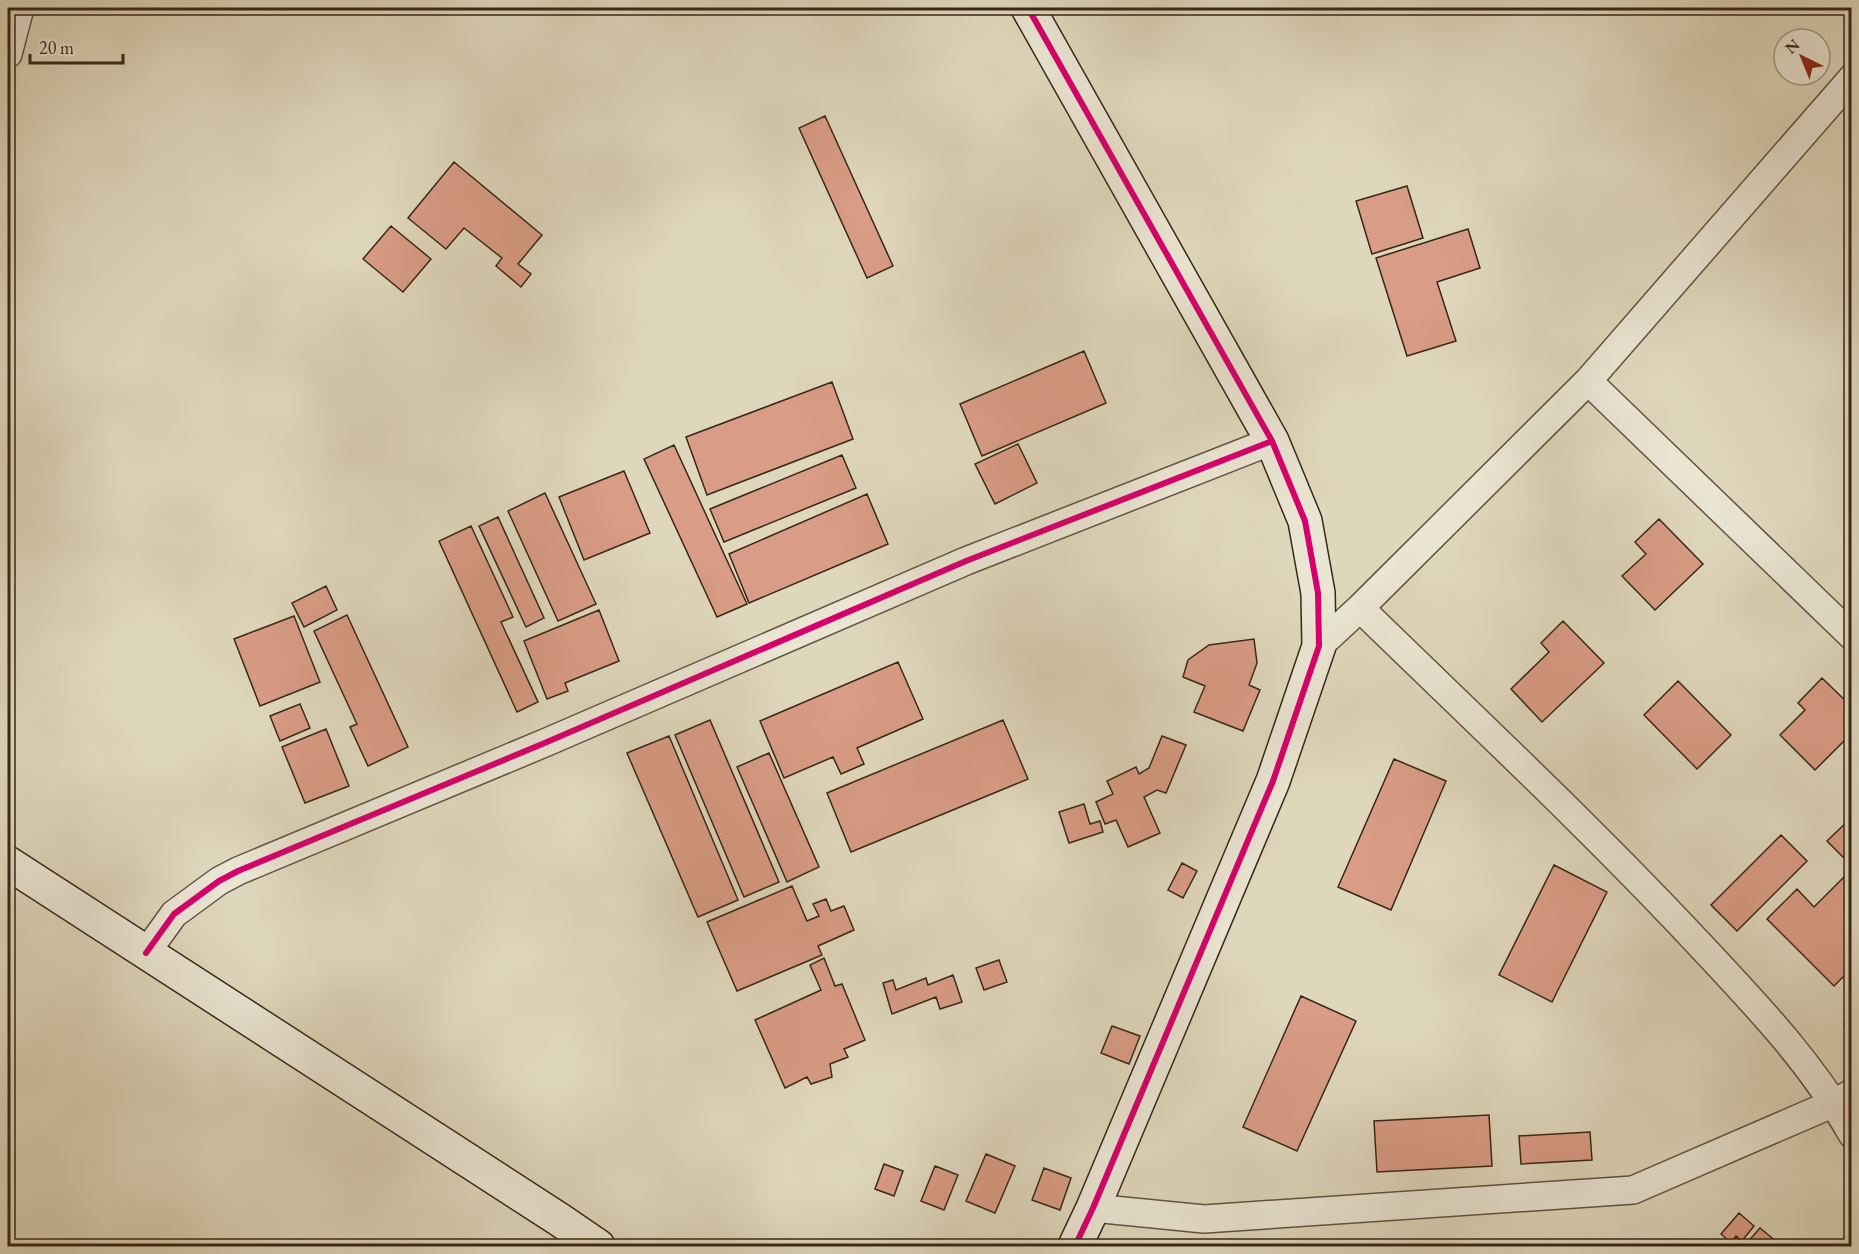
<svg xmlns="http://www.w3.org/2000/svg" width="1859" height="1254" font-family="'EB Garamond',serif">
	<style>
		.building { fill: #d99c86; stroke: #382716; stroke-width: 1.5 }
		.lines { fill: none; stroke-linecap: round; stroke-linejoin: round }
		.street-casing { stroke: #625340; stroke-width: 30 }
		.secondary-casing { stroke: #382716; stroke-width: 36 }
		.street { stroke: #eae5d3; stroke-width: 27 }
		.secondary { stroke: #eae5d3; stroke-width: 33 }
		.cycleway-casing { stroke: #eae5d3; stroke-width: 10 }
		.cycleway { stroke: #d6006c; stroke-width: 6 }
	</style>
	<rect width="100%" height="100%" fill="#dfd7bc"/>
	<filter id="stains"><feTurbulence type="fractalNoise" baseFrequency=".00333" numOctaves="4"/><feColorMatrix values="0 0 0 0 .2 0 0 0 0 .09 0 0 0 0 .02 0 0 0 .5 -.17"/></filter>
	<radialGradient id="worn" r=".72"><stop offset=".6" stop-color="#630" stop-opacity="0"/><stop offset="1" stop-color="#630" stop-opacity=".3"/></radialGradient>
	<path class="building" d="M 825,116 L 893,266 L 867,278 L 799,128 Z
		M 454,162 L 542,235 L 518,264 L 531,274 L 521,287 L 496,266 L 502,258 L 464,228 L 446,249 L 408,218 Z
		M 1407,186 L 1423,238 L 1372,254 L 1356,201 Z
		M 391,226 L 431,259 L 403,292 L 363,259 Z
		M 1468,229 L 1480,268 L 1437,282 L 1456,341 L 1407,356 L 1376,258 Z
		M 1084,351 L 1106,403 L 982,456 L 960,404 Z
		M 832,382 L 853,439 L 707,495 L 686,437 Z
		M 1018,444 L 1037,483 L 995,504 L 975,464 Z
		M 674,445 L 747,604 L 717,617 L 644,459 Z
		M 842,455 L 856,488 L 724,542 L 710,509 Z
		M 624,471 L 650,533 L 584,560 L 559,497 Z
		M 545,493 L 596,604 L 558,621 L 508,511 Z
		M 867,494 L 888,544 L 749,603 L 729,554 Z
		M 498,517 L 544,618 L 526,627 L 479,526 Z
		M 1659,519 L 1703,564 L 1655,610 L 1622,576 L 1646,554 L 1635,542 Z
		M 471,526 L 513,617 L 501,622 L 538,702 L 517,712 L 439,541 Z
		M 326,586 L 337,610 L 304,627 L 292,603 Z
		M 599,610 L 619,661 L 565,683 L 568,691 L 547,699 L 524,641 Z
		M 347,615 L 408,747 L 368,766 L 350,727 L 357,724 L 314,631 Z
		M 294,616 L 320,682 L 260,706 L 234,639 Z
		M 1563,621 L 1604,663 L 1542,722 L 1511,689 L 1549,652 L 1541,643 Z
		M 1254,639 L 1257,663 L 1249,685 L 1260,690 L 1243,731 L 1194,712 L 1205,686 L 1183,677 L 1188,660 L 1209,645 Z
		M 898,662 L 923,719 L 857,748 L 864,764 L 841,774 L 833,757 L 784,778 L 760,721 Z
		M 1822,678 L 1852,707 L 1852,733 L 1815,770 L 1780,735 L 1805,710 L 1798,703 Z
		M 1678,681 L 1731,735 L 1697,769 L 1644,715 Z
		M 300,704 L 310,728 L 280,741 L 270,716 Z
		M 710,720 L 779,882 L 744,897 L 675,735 Z
		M 1003,720 L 1028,779 L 851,852 L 827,793 Z
		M 326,729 L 349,786 L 305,803 L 282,747 Z
		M 669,736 L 738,900 L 698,917 L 627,753 Z
		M 1162,736 L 1186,745 L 1166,793 L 1157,790 L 1144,797 L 1160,833 L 1128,847 L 1116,820 L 1105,824 L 1096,802 L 1113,794 L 1107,781 L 1136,767 L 1139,774 L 1149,768 Z
		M 769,753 L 819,867 L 787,882 L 737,767 Z
		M 1394,759 L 1446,781 L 1391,910 L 1338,887 Z
		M 1084,804 L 1090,824 L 1100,821 L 1103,832 L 1069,843 L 1059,812 Z
		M 1852,817 L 1852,866 L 1827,841 Z
		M 1781,835 L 1807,861 L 1737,931 L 1711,905 Z
		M 1182,863 L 1197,871 L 1183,898 L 1168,890 Z
		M 1554,865 L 1607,892 L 1552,1002 L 1499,975 Z
		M 1847,874 L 1852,879 L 1852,968 L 1834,986 L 1767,919 L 1797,889 L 1814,907 Z
		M 792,886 L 807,921 L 819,916 L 813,904 L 826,899 L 831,911 L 844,906 L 854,930 L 818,946 L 822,955 L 737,991 L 707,922 Z
		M 824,958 L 835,986 L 842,984 L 865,1040 L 844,1049 L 848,1057 L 830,1064 L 832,1077 L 811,1084 L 807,1077 L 785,1088 L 755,1020 L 821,990 L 810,965 Z
		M 999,960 L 1007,982 L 984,990 L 976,968 Z
		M 953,975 L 962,1002 L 940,1009 L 936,997 L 892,1014 L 883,983 L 893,980 L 896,990 L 926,978 L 928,985 Z
		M 1301,996 L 1356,1021 L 1297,1151 L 1243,1127 Z
		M 1852,1006 L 1852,1040 L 1844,1025 L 1845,1016 Z
		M 1112,1026 L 1140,1036 L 1129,1064 L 1101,1053 Z
		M 1489,1115 L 1492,1166 L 1377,1172 L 1374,1121 Z
		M 1590,1132 L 1592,1160 L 1521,1164 L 1519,1136 Z
		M 986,1154 L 1015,1166 L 995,1213 L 966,1201 Z
		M 884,1164 L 903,1171 L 894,1196 L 875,1189 Z
		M 935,1166 L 958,1175 L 944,1210 L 921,1201 Z
		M 1044,1168 L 1071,1178 L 1060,1210 L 1032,1200 Z
		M 1739,1213 L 1754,1226 L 1742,1241 L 1736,1236 L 1731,1243 L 1721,1234 Z
		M 1760,1228 L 1782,1246 L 1744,1246 Z"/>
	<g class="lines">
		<g class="street-casing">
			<path id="street" d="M 8,54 L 20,8
				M 1588,381 L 1852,636
				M 1360,608 C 1475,720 1593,830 1702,947 C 1757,1006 1812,1063 1852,1134
				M 1319,646 L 1360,608 L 1588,381 L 1852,78
				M 146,953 L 174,914 L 219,881 L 238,871 L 547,742 L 966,561 L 1272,441
				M 1093,1208 L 1204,1219 L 1633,1190 L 1834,1103 L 1852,1093"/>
		</g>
		<g class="secondary-casing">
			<path id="secondary" d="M 1028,8 L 1272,441 L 1305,521 L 1318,593 L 1319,646 L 1273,781 L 1093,1208 L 1075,1246
				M 8,863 L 560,1220 L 598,1246"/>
		</g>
		<use href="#street" class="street"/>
		<use href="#secondary" class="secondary"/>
		<g class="cycleway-casing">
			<path id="cycleway" d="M 1028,8 L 1272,441 L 1305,521 L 1318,593 L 1319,646 L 1273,781 L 1093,1208 L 1075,1246
				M 146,953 L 174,914 L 219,881 L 238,871 L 547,742 L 966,561 L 1272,441"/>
		</g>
		<use href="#cycleway" class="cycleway"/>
	</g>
	<rect width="1859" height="1254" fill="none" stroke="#dfd7bc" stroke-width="30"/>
	<rect x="9" y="9" width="1841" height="1236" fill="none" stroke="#382716" stroke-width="3"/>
	<rect x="15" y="15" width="1829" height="1224" fill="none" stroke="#382716" stroke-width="1.5"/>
	<g transform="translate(1802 57) rotate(317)"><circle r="28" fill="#eae5d3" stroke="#a39987" stroke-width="1.5"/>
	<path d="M0-4.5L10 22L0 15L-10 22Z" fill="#8f2418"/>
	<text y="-9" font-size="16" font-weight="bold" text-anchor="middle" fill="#382716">N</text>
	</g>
	<path d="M30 54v9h93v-9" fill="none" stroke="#382716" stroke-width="3"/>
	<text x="39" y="54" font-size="18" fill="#382716" stroke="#eae5d3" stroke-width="4.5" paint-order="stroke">20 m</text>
	<rect width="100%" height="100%" filter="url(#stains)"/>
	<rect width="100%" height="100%" fill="url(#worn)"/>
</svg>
